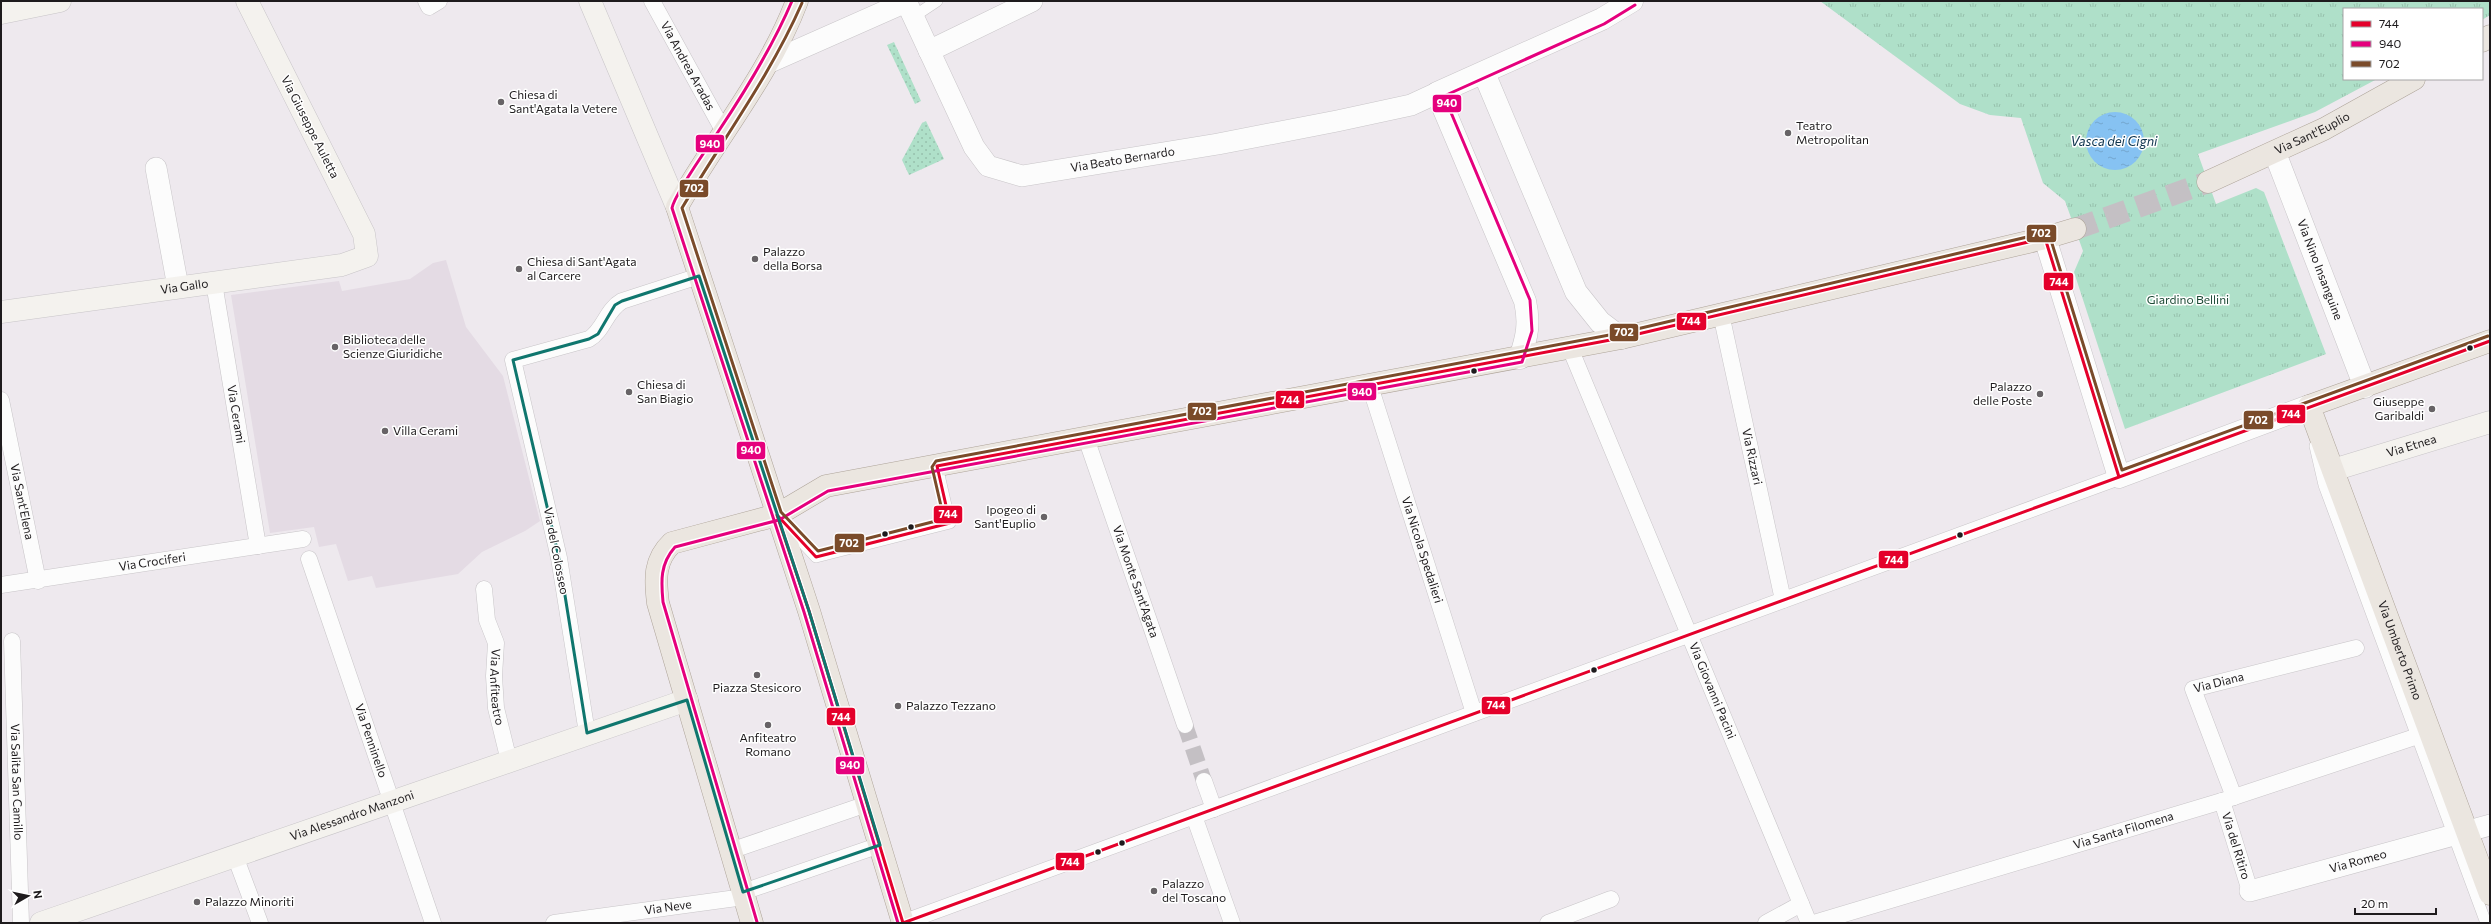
<svg xmlns="http://www.w3.org/2000/svg" width="2491" height="924" font-family="Commissioner,sans-serif">
	<style>
		.built { fill: #e4dbe4 }
		.grass { fill: url(#grass-dots) }
		.park { fill: url(#park-tufts) }
		.water { fill: url(#water-ripples) }
		.lines { fill: none; stroke-linecap: round; stroke-linejoin: round }
		.pedestrian-tunnel { stroke: #c4c0c4; stroke-width: 16; stroke-dasharray: 16 8; stroke-linecap: butt }
		.primary-tunnel { stroke: #c4c0c4; stroke-width: 22; stroke-dasharray: 22 11; stroke-linecap: butt }
		.service-casing { stroke: #c8c5c8; stroke-width: 12 }
		.pedestrian-casing { stroke: #c8c5c8; stroke-width: 17 }
		.minor-casing { stroke: #c8c5c8; stroke-width: 22 }
		.tertiary-casing { stroke: #c8c5c8; stroke-width: 23 }
		.secondary-casing { stroke: #c8c5c8; stroke-width: 23 }
		.primary-casing { stroke: #aea499; stroke-width: 23 }
		.service { stroke: #fcfcfc; stroke-width: 11 }
		.pedestrian { stroke: #fcfcfc; stroke-width: 16 }
		.minor { stroke: #fcfcfc; stroke-width: 21 }
		.tertiary { stroke: #fcfcfc; stroke-width: 22 }
		.secondary { stroke: #f4f2ee; stroke-width: 22 }
		.primary { stroke: #ebe6e0; stroke-width: 22 }
		.bus-1-casing { stroke: #fff; stroke-width: 6 }
		.bus-2-casing { stroke: #fff; stroke-width: 6 }
		.bus-3-casing { stroke: #fff; stroke-width: 6 }
		.bus-1 { stroke: #e4002b; stroke-width: 3 }
		.bus-2 { stroke: #e5007d; stroke-width: 3 }
		.bus-3 { stroke: #7a4b2a; stroke-width: 3 }
		.marked { fill: none; stroke: #0f766e; stroke-width: 3; stroke-linejoin: round }
		.poi-dot { fill: #676366; stroke: #fff; stroke-width: 1.5 }
		.bus-dot { fill: #1e1b1d; stroke: #fff; stroke-width: 1.5 }
		.labels { text-anchor: middle; stroke-width: 3; stroke-linejoin: round; paint-order: stroke }
		.street-label { font-size: 12px; fill: #1e1b1d; stroke: #fff }
		.poi-label { font-size: 12px; fill: #1e1b1d; stroke: #fff; text-anchor: start }
		.park-label { font-size: 12px; fill: #1d4b36; stroke: #fff }
		.water-label { font-size: 13px; font-style: italic; fill: #0e344e; stroke: #fff }
		.line-badge { stroke: #fff; stroke-width: 1.5 }
		.badge-label { font-size: 11px; text-anchor: middle; font-weight: bold; fill: #fff }
	</style>
	<defs>
		<pattern id="grass-dots" width="8" height="8" patternUnits="userSpaceOnUse"><rect width="8" height="8" fill="#afe0c9"/><path d="M2 2h.1M6 6h.1" fill="none" stroke="#96c0ac" stroke-width="1.8" stroke-linecap="round"/></pattern>
		<pattern id="park-tufts" width="24" height="20" patternUnits="userSpaceOnUse"><rect width="24" height="20" fill="#afe0c9"/><path d="M3 7l-1-3M5 7V3M7 7l1-3M15 17l-1-3M17 17v-4M19 17l1-3" fill="none" stroke="#96c0ac"/></pattern>
		<pattern id="water-ripples" width="26" height="14" patternUnits="userSpaceOnUse"><rect width="26" height="14" fill="#86c2f2"/><path d="M2 4q2-2 4 0t4 0M15 11q2-2 4 0t4 0" fill="none" stroke="#73a6cf"/></pattern>
	</defs>
	<rect width="100%" height="100%" fill="#eee9ee"/>
	<path class="built" d="M 446,260 L 466,327 L 503,376 L 540,521 L 525,531 L 482,552 L 458,574 L 376,588 L 372,576 L 348,581 L 336,544 L 319,547 L 314,527 L 270,533 L 231,295 L 339,281 L 342,291 L 410,279 L 433,263 Z"/>
	<path class="grass" d="M 894,42 L 921,101 L 915,104 L 887,45 Z
		M 926,121 L 944,159 L 909,175 L 902,160 L 922,123 Z"/>
	<path class="park" d="M 1820,1 L 2490,1 L 2490,15 L 2482,20 L 2482,9 L 2344,9 L 2344,79 L 2377,79 L 2315,112 L 2198,154 L 2216,204 L 2256,188 L 2264,192 L 2326,354 L 2125,429 L 2074,272 L 2083,251 L 2065,201 L 2043,183 L 2021,118 L 1990,115 L 1960,104 Z"/>
	<path class="water" d="M2086 141a29 29 0 1 1 58 0a29 29 0 1 1-58 0Z"/>
	<g class="lines">
		<path class="pedestrian-tunnel" d="M 1185,725 L 1204,781"/>
		<path class="primary-tunnel" d="M 2075,229 L 2208,182"/>
		<g class="service-casing">
			<path id="service" d="M 913,17 L 937,1
				M 2315,446 L 2324,485 L 2486,923
				M 787,526 L 816,557 L 950,523 L 937,466"/>
		</g>
		<g class="pedestrian-casing">
			<g id="pedestrian">
				<path d="M 426,1 L 429,7 L 439,1"/>
				<path id="s1" d="M 652,1 L 723,130"/>
				<path id="s2" d="M 214,283 L 258,546"/>
				<path id="s3" d="M 1721,314 L 1783,600"/>
				<path id="s4" d="M 1570,348 L 1809,923"/>
				<path id="s5" d="M 1370,386 L 1474,713"/>
				<path id="s6" d="M 1,400 L 38,581"/>
				<path id="s7" d="M 1086,438 L 1185,725"/>
				<path id="s8" d="M 309,559 L 433,923"/>
				<path id="s9" d="M 1,585 L 303,539"/>
				<path id="s10" d="M 484,589 L 487,620 L 496,643 L 494,676 L 496,708 L 509,761"/>
				<path id="s11" d="M 12,641 L 21,923"/>
				<path d="M 587,733 L 559,558 L 513,360 L 589,339 C 604,330 606,310 622,301 L 699,276"/>
				<path d="M 1204,781 L 1214,809"/>
				<path id="s12" d="M 2234,797 L 2193,689 L 2356,648"/>
				<path id="s13" d="M 2222,801 L 2250,891"/>
				<path d="M 1194,816 L 1232,923"/>
				<path d="M 730,851 L 867,804"/>
				<path d="M 235,856 L 260,923"/>
				<path d="M 743,892 L 880,845"/>
				<path id="s14" d="M 554,923 L 744,897"/>
				<path d="M 902,923 L 2119,477"/>
				<path d="M 1548,923 L 1611,899"/>
				<path d="M 1766,923 L 1801,904"/>
				<path id="s15" d="M 1814,923 L 2222,801 L 2430,732"/>
			</g>
		</g>
		<g class="minor-casing">
			<g id="minor">
				<path id="s16" d="M 906,1 L 974,147 L 988,166 L 1022,176 L 1218,144 L 1337,121 L 1411,105 L 1437,93"/>
				<path d="M 929,51 L 1032,1"/>
				<path d="M 768,63 L 906,2"/>
				<path d="M 156,168 L 178,287"/>
				<path id="s17" d="M 2250,891 L 2490,825"/>
			</g>
		</g>
		<g class="tertiary-casing">
			<g id="tertiary">
				<path d="M 1484,73 L 1576,292 L 1600,322 L 1621,338"/>
				<path id="s18" d="M 2275,153 L 2365,387"/>
				<path d="M 2045,238 L 2119,477 L 2309,406"/>
				<path d="M 1520,358 C 1527,337 1530,323 1525,301 L 1437,93 L 1602,19 L 1632,1"/>
			</g>
		</g>
		<g class="secondary-casing">
			<g id="secondary">
				<path d="M 590,1 L 677,207"/>
				<path d="M 1,13 L 60,1"/>
				<path id="s19" d="M 1,312 L 342,265 L 367,256 L 364,234 L 247,1"/>
				<path id="s20" d="M 2333,470 L 2490,422"/>
				<path id="s21" d="M 41,923 L 687,700"/>
			</g>
		</g>
		<g class="primary-casing">
			<g id="primary">
				<path d="M 797,1 C 769,75 716,138 677,207 L 809,611 L 903,923"/>
				<path d="M 2482,41 L 2490,36"/>
				<path id="s22" d="M 2208,182 L 2324,129 L 2414,79"/>
				<path id="s23" d="M 2490,341 L 2309,406 L 2490,894"/>
				<path d="M 752,923 L 658,603 C 655,579 654,560 672,543 L 777,515 L 826,486 L 1621,338 L 2045,238 L 2075,229"/>
			</g>
		</g>
		<use href="#service" class="service"/>
		<use href="#pedestrian" class="pedestrian"/>
		<use href="#minor" class="minor"/>
		<use href="#tertiary" class="tertiary"/>
		<use href="#secondary" class="secondary"/>
		<use href="#primary" class="primary"/>
		<g class="bus-1-casing">
			<path id="bus-1" d="M 777,515 L 809,611 L 903,923 L 2490,341
				M 777,515 L 816,557 L 950,523 L 937,466 L 1621,338 L 2045,238 L 2119,477"/>
		</g>
		<g class="bus-2-casing">
			<path id="bus-2" d="M 792,1 C 772,48 746,90 718,132 C 708,147 675,193 672,208 L 804,612 L 898,923
				M 757,922 L 663,602 C 661,581 660,564 675,547 L 779,520 L 828,491 L 1522,362 L 1532,331 L 1530,300 L 1444,96 L 1604,24 L 1635,5"/>
		</g>
		<g class="bus-3-casing">
			<path id="bus-3" d="M 802,3 C 770,76 723,139 682,208 L 781,512 L 818,551 L 944,519 L 932,467 L 936,461 L 1620,333 L 2044,233 L 2050,237 L 2122,470 L 2488,336"/>
		</g>
		<use href="#bus-1" class="bus-1"/>
		<use href="#bus-2" class="bus-2"/>
		<use href="#bus-3" class="bus-3"/>
	</g>
	<path class="marked" d="M 699,276 L 809,611 L 880,845 L 743,892 L 687,700 L 587,733 L 559,558 L 513,360 L 589,339 L 598,334 L 615,305 L 622,301 Z"/>
	<g class="poi-dot">
		<circle cx="501" cy="102" r="4"/>
		<circle cx="1788" cy="133" r="4"/>
		<circle cx="755" cy="259" r="4"/>
		<circle cx="519" cy="269" r="4"/>
		<circle cx="335" cy="347" r="4"/>
		<circle cx="629" cy="392" r="4"/>
		<circle cx="2040" cy="394" r="4"/>
		<circle cx="2432" cy="409" r="4"/>
		<circle cx="385" cy="431" r="4"/>
		<circle cx="1044" cy="517" r="4"/>
		<circle cx="757" cy="675" r="4"/>
		<circle cx="898" cy="706" r="4"/>
		<circle cx="768" cy="725" r="4"/>
		<circle cx="1154" cy="891" r="4"/>
		<circle cx="197" cy="902" r="4"/>
	</g>
	<g class="bus-dot">
		<circle cx="2470" cy="348" r="3.5"/>
		<circle cx="1474" cy="371" r="3.5"/>
		<circle cx="911" cy="527" r="3.5"/>
		<circle cx="885" cy="534" r="3.5"/>
		<circle cx="1960" cy="535" r="3.5"/>
		<circle cx="1594" cy="670" r="3.5"/>
		<circle cx="1122" cy="843" r="3.5"/>
		<circle cx="1098" cy="852" r="3.5"/>
	</g>
	<g class="labels">
		<g class="street-label">
			<text dy="4" stroke="none"><textPath href="#s1" startOffset="74">Via Andrea Aradas</textPath></text>
			<text transform="translate(310 127) rotate(63)" y="4">Via Giuseppe Auletta</text>
			<text dy="4" stroke="none"><textPath href="#s22" startOffset="115">Via Sant'Euplio</textPath></text>
			<text dy="4" stroke="none"><textPath href="#s16" startOffset="322">Via Beato Bernardo</textPath></text>
			<text dy="4" stroke="none"><textPath href="#s18" startOffset="125">Via Nino Insanguine</textPath></text>
			<text dy="4" stroke="none"><textPath href="#s19" startOffset="185">Via Gallo</textPath></text>
			<text dy="4" stroke="none"><textPath href="#s2" startOffset="133">Via Cerami</textPath></text>
			<text dy="4" stroke="none"><textPath href="#s20" startOffset="82">Via Etnea</textPath></text>
			<text dy="4" stroke="none"><textPath href="#s3" startOffset="146">Via Rizzari</textPath></text>
			<text dy="4" stroke="none"><textPath href="#s6" startOffset="104">Via Sant'Elena</textPath></text>
			<text dy="4" stroke="none"><textPath href="#s5" startOffset="172">Via Nicola Spedalieri</textPath></text>
			<text transform="translate(556 551) rotate(79)" y="4">Via del Colosseo</text>
			<text dy="4" stroke="none"><textPath href="#s9" startOffset="153">Via Crociferi</textPath></text>
			<text dy="4" stroke="none"><textPath href="#s7" startOffset="152">Via Monte Sant'Agata</textPath></text>
			<text dy="4" stroke="none"><textPath href="#s23" startOffset="453">Via Umberto Primo</textPath></text>
			<text dy="4" stroke="none"><textPath href="#s12" startOffset="142">Via Diana</textPath></text>
			<text dy="4" stroke="none"><textPath href="#s10" startOffset="100">Via Anfiteatro</textPath></text>
			<text dy="4" stroke="none"><textPath href="#s4" startOffset="371">Via Giovanni Pacini</textPath></text>
			<text dy="4" stroke="none"><textPath href="#s8" startOffset="192">Via Penninello</textPath></text>
			<text dy="4" stroke="none"><textPath href="#s11" startOffset="141">Via Salita San Camillo</textPath></text>
			<text dy="4" stroke="none"><textPath href="#s21" startOffset="329">Via Alessandro Manzoni</textPath></text>
			<text dy="4" stroke="none"><textPath href="#s15" startOffset="323">Via Santa Filomena</textPath></text>
			<text dy="4" stroke="none"><textPath href="#s13" startOffset="47">Via del Ritiro</textPath></text>
			<text dy="4" stroke="none"><textPath href="#s17" startOffset="112">Via Romeo</textPath></text>
			<text dy="4" stroke="none"><textPath href="#s14" startOffset="115">Via Neve</textPath></text>
		</g>
		<g class="poi-label">
			<text x="509" y="99">Chiesa di<tspan x="509" dy="14">Sant'Agata la Vetere</tspan></text>
			<text x="1796" y="130">Teatro<tspan x="1796" dy="14">Metropolitan</tspan></text>
			<text x="763" y="256">Palazzo<tspan x="763" dy="14">della Borsa</tspan></text>
			<text x="527" y="266">Chiesa di Sant'Agata<tspan x="527" dy="14">al Carcere</tspan></text>
			<text x="343" y="344">Biblioteca delle<tspan x="343" dy="14">Scienze Giuridiche</tspan></text>
			<text x="637" y="389">Chiesa di<tspan x="637" dy="14">San Biagio</tspan></text>
			<text x="2032" y="391" text-anchor="end">Palazzo<tspan x="2032" dy="14">delle Poste</tspan></text>
			<text x="2424" y="406" text-anchor="end">Giuseppe<tspan x="2424" dy="14">Garibaldi</tspan></text>
			<text x="393" y="435">Villa Cerami</text>
			<text x="1036" y="514" text-anchor="end">Ipogeo di<tspan x="1036" dy="14">Sant'Euplio</tspan></text>
			<text x="757" y="692" text-anchor="middle">Piazza Stesicoro</text>
			<text x="906" y="710">Palazzo Tezzano</text>
			<text x="768" y="742" text-anchor="middle">Anfiteatro<tspan x="768" dy="14">Romano</tspan></text>
			<text x="1162" y="888">Palazzo<tspan x="1162" dy="14">del Toscano</tspan></text>
			<text x="205" y="906">Palazzo Minoriti</text>
		</g>
		<g class="park-label">
			<text x="2188" y="304">Giardino Bellini</text>
		</g>
		<g class="water-label">
			<text x="2114" y="146">Vasca dei Cigni</text>
		</g>
	</g>
	<g class="line-badge">
		<rect x="1432" y="94" width="30" height="19" rx="4" fill="#e5007d"/>
		<rect x="695" y="134" width="30" height="19" rx="4" fill="#e5007d"/>
		<rect x="679" y="179" width="30" height="19" rx="4" fill="#7a4b2a"/>
		<rect x="2026" y="224" width="31" height="19" rx="4" fill="#7a4b2a"/>
		<rect x="2043" y="272" width="31" height="19" rx="4" fill="#e4002b"/>
		<rect x="1676" y="312" width="31" height="19" rx="4" fill="#e4002b"/>
		<rect x="1609" y="323" width="30" height="19" rx="4" fill="#7a4b2a"/>
		<rect x="1347" y="382" width="30" height="19" rx="4" fill="#e5007d"/>
		<rect x="1275" y="390" width="30" height="19" rx="4" fill="#e4002b"/>
		<rect x="1187" y="402" width="30" height="19" rx="4" fill="#7a4b2a"/>
		<rect x="2276" y="404" width="30" height="20" rx="4" fill="#e4002b"/>
		<rect x="2243" y="410" width="31" height="20" rx="4" fill="#7a4b2a"/>
		<rect x="736" y="441" width="30" height="19" rx="4" fill="#e5007d"/>
		<rect x="933" y="505" width="30" height="19" rx="4" fill="#e4002b"/>
		<rect x="834" y="533" width="31" height="20" rx="4" fill="#7a4b2a"/>
		<rect x="1878" y="550" width="31" height="19" rx="4" fill="#e4002b"/>
		<rect x="1481" y="696" width="30" height="19" rx="4" fill="#e4002b"/>
		<rect x="826" y="707" width="30" height="19" rx="4" fill="#e4002b"/>
		<rect x="835" y="756" width="30" height="19" rx="4" fill="#e5007d"/>
		<rect x="1055" y="852" width="30" height="19" rx="4" fill="#e4002b"/>
	</g>
	<g class="badge-label">
		<text x="1447" y="107">940</text>
		<text x="710" y="148">940</text>
		<text x="694" y="192">702</text>
		<text x="2041" y="237">702</text>
		<text x="2059" y="286">744</text>
		<text x="1691" y="325">744</text>
		<text x="1624" y="336">702</text>
		<text x="1362" y="396">940</text>
		<text x="1290" y="404">744</text>
		<text x="1202" y="415">702</text>
		<text x="2291" y="418">744</text>
		<text x="2258" y="424">702</text>
		<text x="751" y="454">940</text>
		<text x="948" y="518">744</text>
		<text x="849" y="547">702</text>
		<text x="1894" y="564">744</text>
		<text x="1496" y="709">744</text>
		<text x="841" y="721">744</text>
		<text x="850" y="769">940</text>
		<text x="1070" y="866">744</text>
	</g>
	<rect width="2491" height="924" fill="none" stroke="#1e1b1d" stroke-width="4"/>
	<rect x="2343" y="8" width="140" height="72" fill="#ffffff" stroke="#a5a4a5"/>
	<rect x="2351" y="21" width="20" height="6" fill="#e4002b" stroke="#a5a4a5"/>
	<text x="2379" y="28" font-size="12" fill="#1e1b1d">744</text>
	<rect x="2351" y="41" width="20" height="6" fill="#e5007d" stroke="#a5a4a5"/>
	<text x="2379" y="48" font-size="12" fill="#1e1b1d">940</text>
	<rect x="2351" y="61" width="20" height="6" fill="#7a4b2a" stroke="#a5a4a5"/>
	<text x="2379" y="68" font-size="12" fill="#1e1b1d">702</text>
	<g transform="translate(28 896) rotate(81)" stroke="#ffffff" stroke-width="3" paint-order="stroke">
	<path d="M0-3L7 15L0 10L-7 15Z" fill="#1e1b1d"/>
	<text y="-6" font-size="11" font-weight="bold" text-anchor="middle" fill="#1e1b1d">N</text>
	</g>
	<path d="M2355 908v6h81v-6" fill="none" stroke="#1e1b1d" stroke-width="2"/>
	<text x="2361" y="908" font-size="12" fill="#1e1b1d" stroke="#ffffff" stroke-width="3" paint-order="stroke">20 m</text>
</svg>
